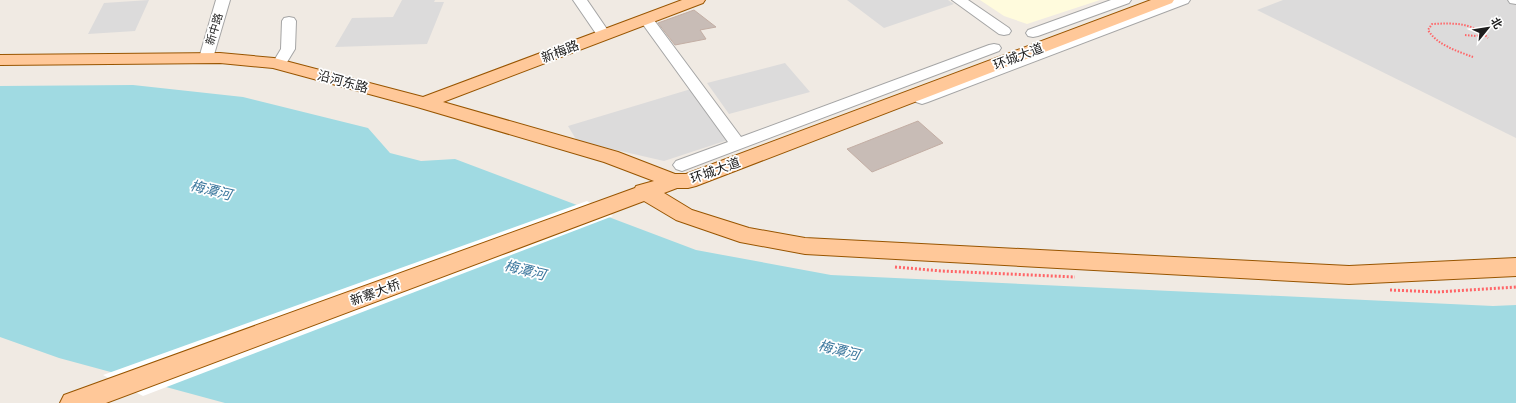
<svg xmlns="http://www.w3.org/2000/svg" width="1516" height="403" font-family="'Roboto Condensed','Noto Sans SC',sans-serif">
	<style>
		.residential { fill: #dcdbdb }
		.education { fill: #fffbdd }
		.water { fill: #a0dae2 }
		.pier { fill: #fff }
		.building { fill: #c8bcb6; stroke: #c3aea4 }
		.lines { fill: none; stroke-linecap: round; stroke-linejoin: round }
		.minor-casing { stroke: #a5a5a5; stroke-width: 2 }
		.major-casing { stroke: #985500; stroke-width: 2 }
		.path-far1 { stroke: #ff6567; stroke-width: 2; stroke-dasharray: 1.5 1.5; stroke-linecap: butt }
		.path { stroke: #ff6567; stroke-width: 3; stroke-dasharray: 2 2; stroke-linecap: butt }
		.minor { fill: #fff; fill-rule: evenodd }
		.major { fill: #ffc899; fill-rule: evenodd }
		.labels { text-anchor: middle; stroke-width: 3.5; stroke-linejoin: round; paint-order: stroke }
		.far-street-label { font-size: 11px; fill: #1e1e1e; stroke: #fff }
		.street-label { font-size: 13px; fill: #1e1e1e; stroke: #fff }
		.water-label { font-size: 14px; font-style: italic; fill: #3b779d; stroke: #fff }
	</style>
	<rect width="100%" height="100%" fill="#f0eae3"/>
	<path class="residential" d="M 149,0 L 135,31 L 88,34 L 104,3 Z
		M 402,0 L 435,0 L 434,2 L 444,2 L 427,44 L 335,47 L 352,18 L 393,17 Z
		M 847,0 L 948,0 L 954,4 L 884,28 Z
		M 1283,0 L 1516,0 L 1516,138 L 1257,10 Z
		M 785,63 L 810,92 L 729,114 L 707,83 Z
		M 691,89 L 728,140 L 664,161 L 577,141 L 568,126 Z"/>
	<path class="education" d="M 980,0 L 1100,0 L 1027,24 L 1004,16 Z"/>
	<path class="water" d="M 133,85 L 243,97 L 368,128 L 390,153 L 421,161 L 455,159 L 696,250 L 831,275 L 1493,306 L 1516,305 L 1516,403 L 225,403 L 59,358 L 0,337 L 0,86 Z"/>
	<path class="pier" d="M 587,201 L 613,216 L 143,396 L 103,375 Z"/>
	<path class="building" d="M 694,10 L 716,27 L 700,30 L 706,39 L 675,45 L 658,23 Z
		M 918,121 L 943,143 L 872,172 L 847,149 Z"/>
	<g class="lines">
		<g class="minor-casing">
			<path id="minor" d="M 216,0 L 230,0 L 213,58 L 211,61 L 206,62 L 201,61 L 199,58 Z
				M 573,0 L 587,0 L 611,35 L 609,38 L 604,39 L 599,38 Z
				M 952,0 L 968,0 L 1009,28 L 1011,31 L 1009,34 L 1004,35 L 999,34 Z
				M 1111,0 L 1131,0 L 1129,3 L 1038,36 L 1033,37 L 1028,36 L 1026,33 L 1028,30 Z
				M 1171,0 L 1190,0 L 1188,3 L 928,102 L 922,104 L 916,102 L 914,99 L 916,96 Z
				M 1508,0 L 1516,0 L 1516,4 L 1510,3 Z
				M 646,15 L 651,16 L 741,137 L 989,45 L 994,44 L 999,45 L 1001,48 L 999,51 L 682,171 L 676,169 L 673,165 L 676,161 L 728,142 L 639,19 L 641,16 Z
				M 289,17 L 294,18 L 296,21 L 295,49 L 284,67 L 279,68 L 274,67 L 272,64 L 281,49 L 282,21 L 284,18 Z"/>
		</g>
		<g class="major-casing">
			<path id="major" d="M 682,0 L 705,0 L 703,3 L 443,102 L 618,152 L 675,174 L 686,174 L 1151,0 L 1174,0 L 1172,3 L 696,186 L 688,188 L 677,188 L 664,193 L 692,210 L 749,228 L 805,238 L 1349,266 L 1516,258 L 1516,276 L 1349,284 L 805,254 L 740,242 L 676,220 L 644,201 L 106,403 L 60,403 L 64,395 L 635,188 L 636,186 L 654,181 L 604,162 L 417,107 L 273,68 L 220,63 L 0,65 L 0,55 L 220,53 L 274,58 L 423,97 Z"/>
		</g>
		<path class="path-far1" d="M 1465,35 L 1476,36 L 1485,34
			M 1473,57 C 1457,51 1437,45 1428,30 L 1432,24 C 1453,23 1472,22 1488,38"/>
		<path class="path" d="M 895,267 L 942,271 L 1075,277
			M 1390,290 L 1438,292 L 1516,287"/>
		<use href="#minor" class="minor"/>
		<use href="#major" class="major"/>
	</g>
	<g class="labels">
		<g class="far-street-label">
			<text transform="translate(214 29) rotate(-73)" y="4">新中路</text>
		</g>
		<g class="street-label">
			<text transform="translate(560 51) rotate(-21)" y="5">新梅路</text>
			<text transform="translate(1018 56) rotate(-21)" y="5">环城大道</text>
			<text transform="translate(343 81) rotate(15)" y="5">沿河东路</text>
			<text transform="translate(715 170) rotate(-20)" y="5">环城大道</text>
			<text transform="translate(375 292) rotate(-20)" y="5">新寨大桥</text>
		</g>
		<g class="water-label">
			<text transform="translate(211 190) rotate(14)" y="5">梅潭河</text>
			<text transform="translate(525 270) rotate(14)" y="5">梅潭河</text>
			<text transform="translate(839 350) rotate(14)" y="5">梅潭河</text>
		</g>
	</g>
	<g transform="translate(1488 28) rotate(60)" stroke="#ffffff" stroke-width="3" paint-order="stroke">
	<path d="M0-3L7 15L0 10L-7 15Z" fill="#1e1e1e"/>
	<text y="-6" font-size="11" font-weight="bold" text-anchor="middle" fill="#1e1e1e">北</text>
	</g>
</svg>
